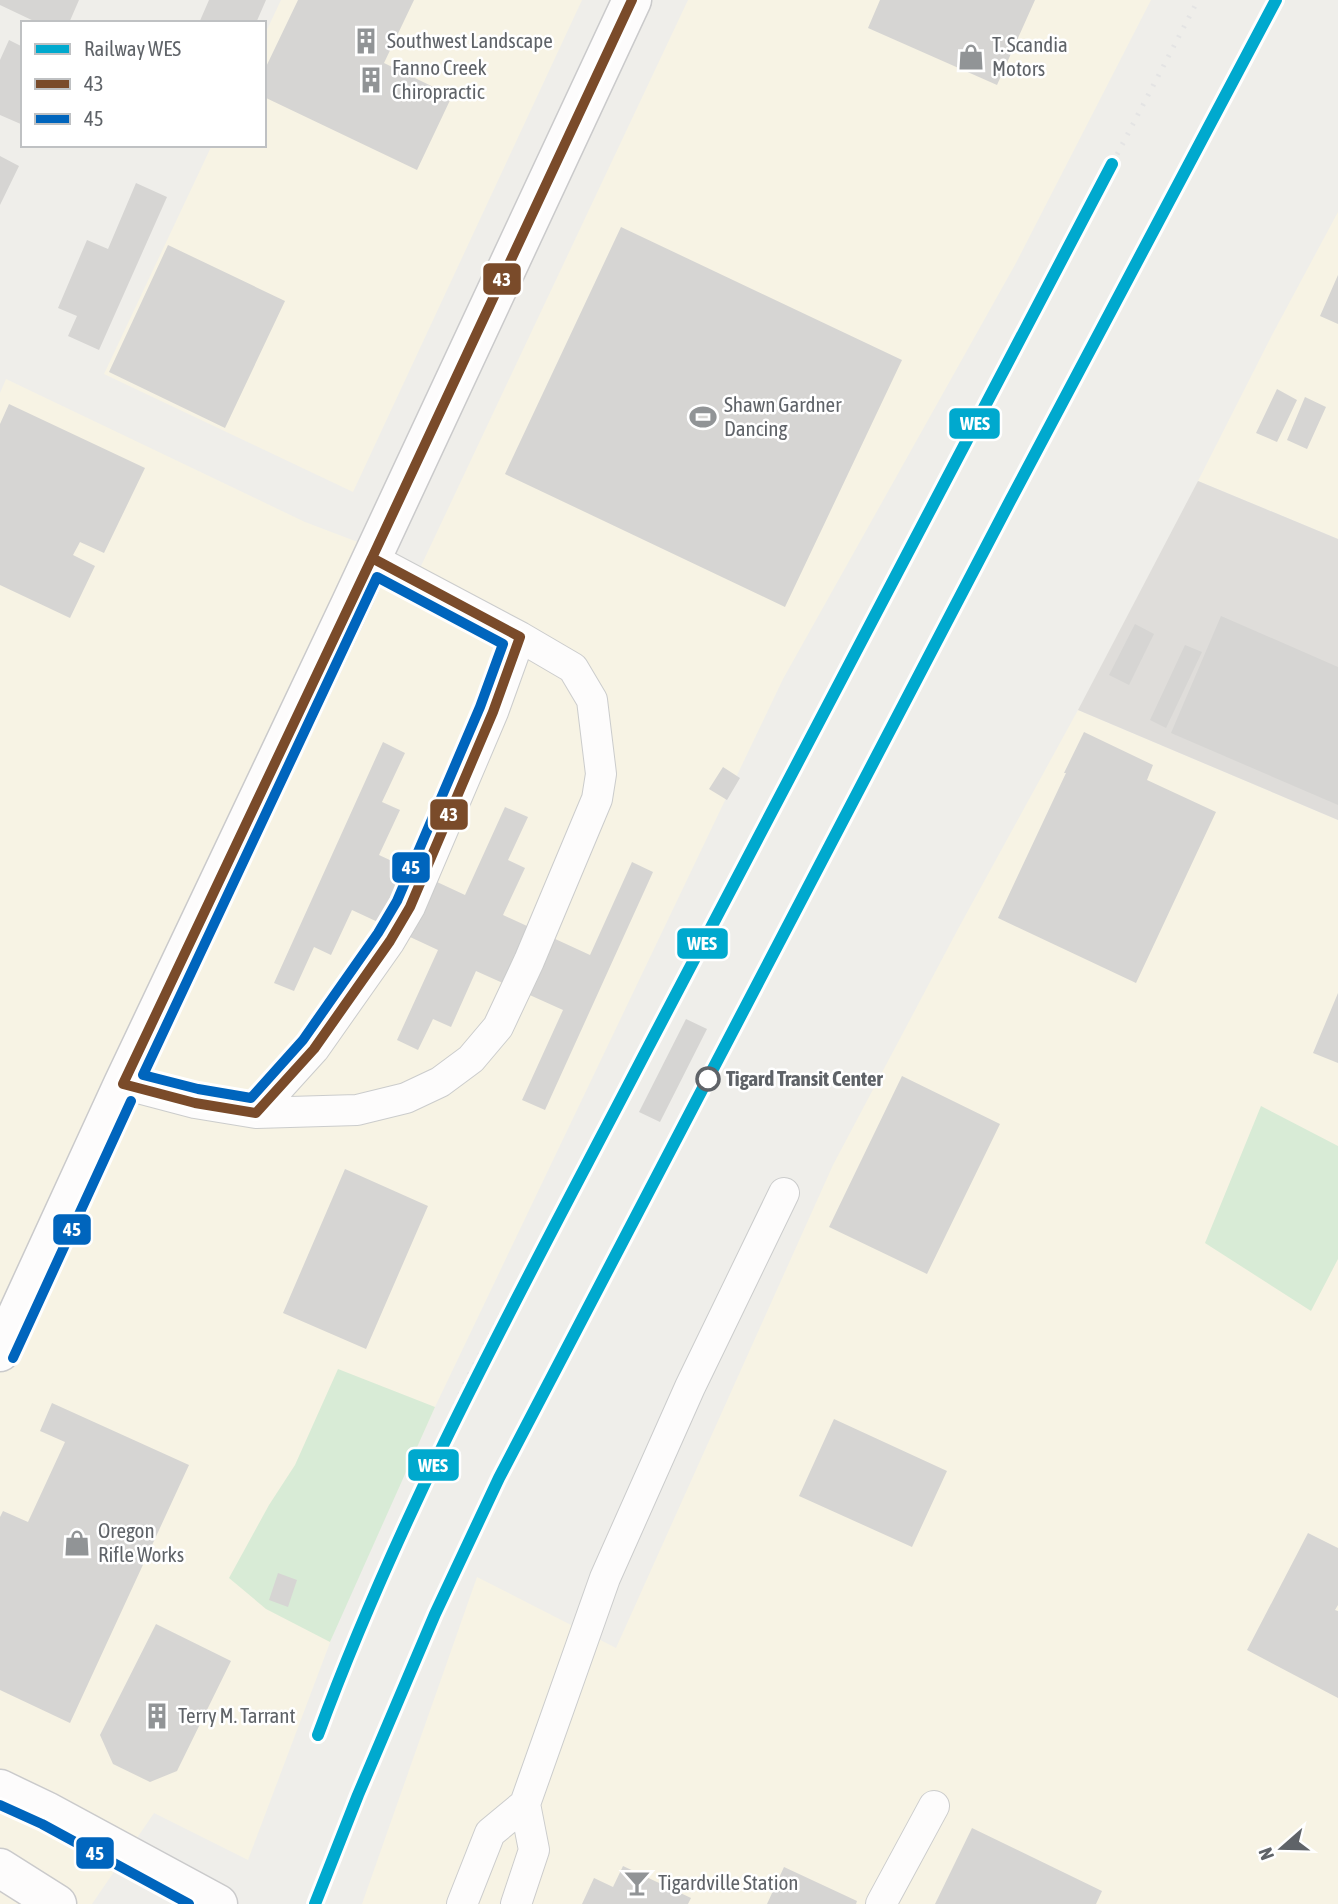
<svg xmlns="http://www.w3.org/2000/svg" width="1338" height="1904" font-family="'Asap Condensed',sans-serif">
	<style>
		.commercial { fill: #f7f3e4 }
		.industrial { fill: #dfddda }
		.green { fill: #d8ebd6 }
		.building { fill: #d6d5d3 }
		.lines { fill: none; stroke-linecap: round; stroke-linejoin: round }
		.lane-casing { stroke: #cbcccc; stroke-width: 32 }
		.secondary-casing { stroke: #cacacb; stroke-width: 41 }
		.lane { stroke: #fdfcfc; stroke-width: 30 }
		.secondary { stroke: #fdfcfc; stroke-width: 38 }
		.rail { stroke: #e4e4e4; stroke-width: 5; stroke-dasharray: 2 9; stroke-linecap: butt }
		.bus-1-casing { stroke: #fff; stroke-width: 16 }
		.bus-2-casing { stroke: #fff; stroke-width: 16 }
		.bus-1 { stroke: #7a4b2a; stroke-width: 10 }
		.bus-2 { stroke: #0065bd; stroke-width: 10 }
		.rail-1-casing { stroke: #fff; stroke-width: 18 }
		.rail-1 { stroke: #00a9ce; stroke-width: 12 }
		.stop-dot { fill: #fff; stroke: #5f6368; stroke-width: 3.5 }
		.labels { text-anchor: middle; stroke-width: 5; stroke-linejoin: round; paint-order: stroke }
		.poi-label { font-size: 21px; fill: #5f6368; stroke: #fff; text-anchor: start }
		.stop-label { font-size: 21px; font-weight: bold; fill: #5f6368; stroke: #fff; text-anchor: start }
		.line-badge { stroke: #fff; stroke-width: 2.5 }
		.badge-label { font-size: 19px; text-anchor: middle; font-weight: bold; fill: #fff }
	</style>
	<rect width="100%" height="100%" fill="#efeeea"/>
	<path class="commercial" d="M 281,0 L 582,0 L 353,492 L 104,374 L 212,145 L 264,145 L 264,36 Z
		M 688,0 L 1151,0 L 1016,263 L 783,679 L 435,1407 L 337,1624 L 248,1860 L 154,1813 L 92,1904 L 0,1904 L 0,393 L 6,379 L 305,522 L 421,566 Z
		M 1338,212 L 1338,539 L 1198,481 L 1272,335 Z
		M 1078,710 L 1338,820 L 1338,1904 L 362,1904 L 477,1577 L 616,1648 L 833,1165 L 958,929 Z"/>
	<path class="industrial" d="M 1198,481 L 1338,539 L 1338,820 L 1078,710 Z"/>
	<path class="green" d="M 1261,1106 L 1338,1146 L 1338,1259 L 1311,1311 L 1205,1243 Z
		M 338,1369 L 435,1407 L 330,1642 L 266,1609 L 229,1578 L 269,1505 L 295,1465 Z"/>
	<path class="building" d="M 0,0 L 79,0 L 69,23 L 38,23 L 0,5 Z
		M 209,0 L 266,0 L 256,23 L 199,23 Z
		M 298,0 L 414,0 L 384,63 L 452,96 L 417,170 L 264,97 L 264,71 Z
		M 880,0 L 1035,0 L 997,85 L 868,28 Z
		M 9,40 L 23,47 L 23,125 L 0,115 L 0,60 Z
		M 0,156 L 19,166 L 0,205 Z
		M 136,183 L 167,197 L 99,350 L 68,336 L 77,316 L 58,308 L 87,240 L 108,249 Z
		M 621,227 L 902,360 L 785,607 L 505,474 Z
		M 168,245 L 285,301 L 225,428 L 109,372 Z
		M 1338,275 L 1338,324 L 1320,316 Z
		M 1277,389 L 1297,400 L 1277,442 L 1256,433 Z
		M 1305,397 L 1326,407 L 1307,449 L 1287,440 Z
		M 9,404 L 145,468 L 104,553 L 80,542 L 73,555 L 95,566 L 70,618 L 0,585 L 0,424 Z
		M 1221,616 L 1338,667 L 1338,805 L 1171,733 Z
		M 1135,624 L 1154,634 L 1129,685 L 1109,675 Z
		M 1185,645 L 1202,652 L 1166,728 L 1150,720 Z
		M 1084,732 L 1153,765 L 1147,780 L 1216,812 L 1136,983 L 998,918 L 1066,773 L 1064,773 Z
		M 383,742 L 405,753 L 382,802 L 400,810 L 379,855 L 465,895 L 505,807 L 528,817 L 508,860 L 525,868 L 503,915 L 590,955 L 632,862 L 653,872 L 545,1110 L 522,1100 L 563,1010 L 476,971 L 451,1027 L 433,1019 L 418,1050 L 397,1040 L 438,950 L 352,910 L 331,955 L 314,947 L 294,991 L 274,983 Z
		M 723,767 L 740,778 L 727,800 L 709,789 Z
		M 1338,993 L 1338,1063 L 1313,1053 Z
		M 686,1019 L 707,1029 L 660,1122 L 639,1112 Z
		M 902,1076 L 1000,1124 L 927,1274 L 829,1227 Z
		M 345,1169 L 428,1206 L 366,1349 L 283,1313 Z
		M 52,1403 L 189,1465 L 70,1723 L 0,1690 L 0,1517 L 3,1511 L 28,1522 L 65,1442 L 40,1431 Z
		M 834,1419 L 947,1471 L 912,1547 L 799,1496 Z
		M 1308,1533 L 1338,1548 L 1338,1605 L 1335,1610 L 1338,1611 L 1338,1698 L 1247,1650 Z
		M 278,1573 L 297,1580 L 288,1607 L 269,1600 Z
		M 156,1624 L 231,1661 L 177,1771 L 150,1782 L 113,1764 L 100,1735 Z
		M 972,1828 L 1102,1891 L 1096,1904 L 935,1904 Z
		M 623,1866 L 691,1898 L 688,1904 L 582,1904 L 594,1878 L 613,1887 Z
		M 784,1867 L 857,1901 L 856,1904 L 767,1904 Z"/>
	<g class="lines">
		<g class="lane-casing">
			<path id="lane" d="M 123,1084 L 195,1103 L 256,1113 L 357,1110 L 406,1098 L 440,1082 L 471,1059 L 498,1027 L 529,961 L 597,799 L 601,774 L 592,700 L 573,668 L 520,637 L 371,558
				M 256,1113 L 314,1049 L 390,941 L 410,907 L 493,712 L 520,637
				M 462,1904 L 490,1833 L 525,1804
				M 516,1904 L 534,1850 L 525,1804 L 605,1578 L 690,1387 L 784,1193
				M 881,1904 L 934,1806"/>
		</g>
		<g class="secondary-casing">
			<path id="secondary" d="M 0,1352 L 123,1084 L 350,605 L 632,0
				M 0,1789 L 48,1812 L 218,1904
				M 0,1868 L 57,1904"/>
		</g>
		<use href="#lane" class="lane"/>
		<use href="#secondary" class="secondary"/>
		<path class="rail" d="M 1112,164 L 1198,0
			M 378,1587 L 432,1457 L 467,1379 L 872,616"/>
		<g class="bus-1-casing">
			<path id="bus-1" d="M 372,558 L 520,637 L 493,712 L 410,907 L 390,941 L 314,1049 L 256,1113 L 195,1103 L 123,1084 Z
				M 372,558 L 632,0"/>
		</g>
		<g class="bus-2-casing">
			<path id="bus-2" d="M 377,577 L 503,644 L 480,707 L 397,901 L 378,933 L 303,1040 L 251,1098 L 198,1089 L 143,1075 Z
				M 13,1358 L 131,1101
				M 0,1805 L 42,1824 L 189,1904"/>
		</g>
		<use href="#bus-1" class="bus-1"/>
		<use href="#bus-2" class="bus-2"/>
		<g class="rail-1-casing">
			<path id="rail-1" d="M 318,1735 C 405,1499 527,1280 643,1057 C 798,759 954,461 1112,164
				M 315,1904 L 358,1795 L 435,1614 L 499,1478 L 1010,501 L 1276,0"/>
		</g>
		<use href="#rail-1" class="rail-1"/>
	</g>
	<defs>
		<g id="building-bare" transform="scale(2.1)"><path d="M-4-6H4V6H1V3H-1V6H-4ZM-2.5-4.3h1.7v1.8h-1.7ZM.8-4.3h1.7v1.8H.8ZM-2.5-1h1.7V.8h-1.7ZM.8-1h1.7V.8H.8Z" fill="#919496" stroke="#fff" stroke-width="2.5" paint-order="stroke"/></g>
		<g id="shop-bare" transform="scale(2.1)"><path d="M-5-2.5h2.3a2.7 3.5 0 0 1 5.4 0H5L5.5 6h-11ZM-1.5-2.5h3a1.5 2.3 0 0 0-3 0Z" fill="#919496" stroke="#fff" stroke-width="2.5" paint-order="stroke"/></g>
		<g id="stadium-bare" transform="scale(2.1)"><path d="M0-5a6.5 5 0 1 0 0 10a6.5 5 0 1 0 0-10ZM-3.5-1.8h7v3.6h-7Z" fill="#919496" stroke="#fff" stroke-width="2.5" paint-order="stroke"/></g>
		<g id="bar-bare" transform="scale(2.1)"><path d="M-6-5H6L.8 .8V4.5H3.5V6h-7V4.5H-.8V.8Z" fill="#919496" stroke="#fff" stroke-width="2.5" paint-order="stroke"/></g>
	</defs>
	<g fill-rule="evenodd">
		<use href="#building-bare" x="366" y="41"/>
		<use href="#shop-bare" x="971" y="57"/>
		<use href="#building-bare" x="371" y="80"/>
		<use href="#stadium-bare" x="703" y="417"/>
		<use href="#shop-bare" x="77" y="1543"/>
		<use href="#building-bare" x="157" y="1716"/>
		<use href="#bar-bare" x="637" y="1883"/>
	</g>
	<circle class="stop-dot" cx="708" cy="1079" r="11"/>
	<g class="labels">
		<g class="poi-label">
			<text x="387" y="48">Southwest Landscape</text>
			<text x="992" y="52">T. Scandia<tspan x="992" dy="24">Motors</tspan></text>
			<text x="392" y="75">Fanno Creek<tspan x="392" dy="24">Chiropractic</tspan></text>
			<text x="724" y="412">Shawn Gardner<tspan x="724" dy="24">Dancing</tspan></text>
			<text x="98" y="1538">Oregon<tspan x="98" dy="24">Rifle Works</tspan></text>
			<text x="178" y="1723">Terry M. Tarrant</text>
			<text x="658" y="1890">Tigardville Station</text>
		</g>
		<g class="stop-label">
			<text x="726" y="1086">Tigard Transit Center</text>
		</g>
	</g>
	<g class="line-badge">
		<rect x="482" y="262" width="40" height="34" rx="7" fill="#7a4b2a"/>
		<rect x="948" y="407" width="53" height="33" rx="7" fill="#00a9ce"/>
		<rect x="429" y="798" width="40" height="33" rx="7" fill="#7a4b2a"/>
		<rect x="391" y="851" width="40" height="33" rx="7" fill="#0065bd"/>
		<rect x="676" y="927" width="53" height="33" rx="7" fill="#00a9ce"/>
		<rect x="52" y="1213" width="40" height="33" rx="7" fill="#0065bd"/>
		<rect x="407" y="1448" width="53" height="34" rx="7" fill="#00a9ce"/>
		<rect x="75" y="1836" width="40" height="34" rx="7" fill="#0065bd"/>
	</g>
	<g class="badge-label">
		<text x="502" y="286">43</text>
		<text x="975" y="430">WES</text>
		<text x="449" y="821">43</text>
		<text x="411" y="874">45</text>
		<text x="702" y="950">WES</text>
		<text x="72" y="1236">45</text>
		<text x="433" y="1472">WES</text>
		<text x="95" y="1860">45</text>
	</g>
	<rect x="21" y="21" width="245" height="126" fill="#ffffff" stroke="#bfc1c3" stroke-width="2"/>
	<rect x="35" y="44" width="35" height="10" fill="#00a9ce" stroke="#bfc1c3" stroke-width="2"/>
	<text x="84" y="56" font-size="21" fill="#5f6368">Railway WES</text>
	<rect x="35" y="79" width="35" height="10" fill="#7a4b2a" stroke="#bfc1c3" stroke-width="2"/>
	<text x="84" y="91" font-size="21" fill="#5f6368">43</text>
	<rect x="35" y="114" width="35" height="10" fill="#0065bd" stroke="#bfc1c3" stroke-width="2"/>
	<text x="84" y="126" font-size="21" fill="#5f6368">45</text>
	<g transform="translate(1282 1848) rotate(250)" stroke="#ffffff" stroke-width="5" paint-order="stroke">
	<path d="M0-5L12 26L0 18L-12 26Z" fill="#5f6368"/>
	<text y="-10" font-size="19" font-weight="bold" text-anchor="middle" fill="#5f6368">N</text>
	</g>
</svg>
